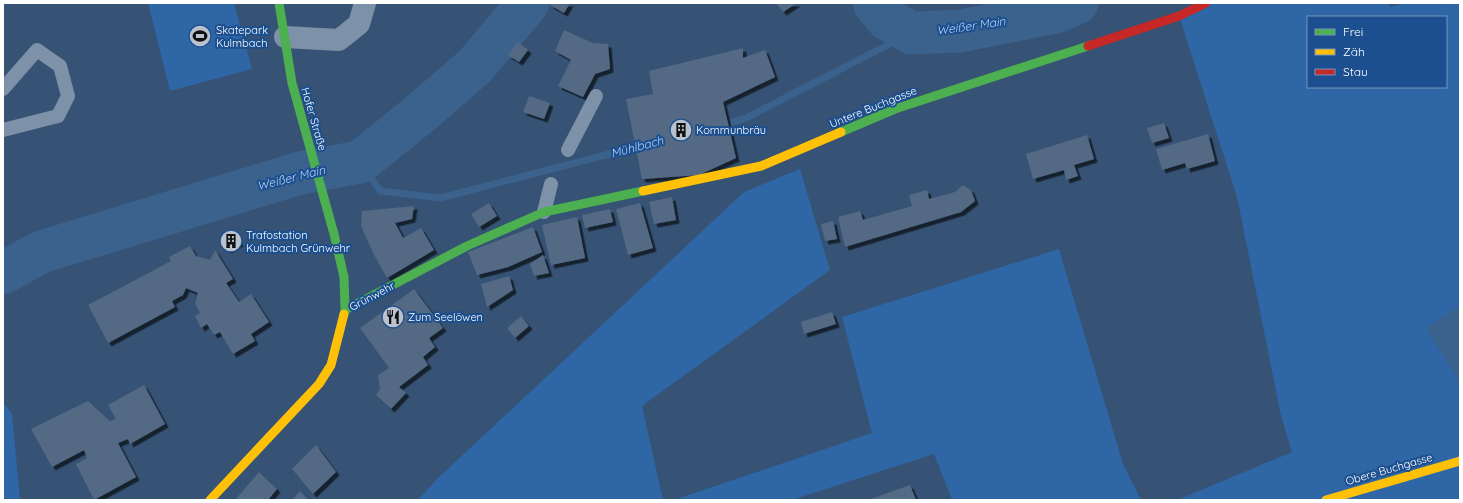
<svg xmlns="http://www.w3.org/2000/svg" width="1463" height="503" font-family="Quicksand,sans-serif">
	<style>
		.green { fill: #2f66a5; fill-rule: evenodd }
		.water { fill: #3b618d }
		.lines { fill: none; stroke-linecap: round; stroke-linejoin: round }
		.stream { stroke: #3b618d; stroke-width: 7 }
		.river { stroke: #3b618d; stroke-width: 43 }
		.building { fill: #526984; filter: url(#shadow) }
		.lane { stroke: #7d92a8; stroke-width: 14 }
		.street { stroke: #7d92a8; stroke-width: 22 }
		.fast { stroke: #4caf50; stroke-width: 9 }
		.slow { stroke: #ffc107; stroke-width: 9 }
		.jam { stroke: #c62828; stroke-width: 9 }
		.labels { text-anchor: middle; stroke-width: 4; stroke-linejoin: round; paint-order: stroke }
		.poi-label { font-size: 11px; fill: #fff; stroke: #1b4f8f; text-anchor: start }
		.street-label { font-size: 11px; fill: #fff; stroke: #1b4f8f }
		.water-label { font-size: 12px; font-style: italic; fill: #b5d3f5; stroke: #1b4f8f }
	</style>
	<defs>
		<filter id="shadow"><feDropShadow dx="3.5" dy="3.5" stdDeviation="0" flood-color="#0009"/></filter>
	</defs>
	<rect width="100%" height="100%" fill="#365274"/>
	<path class="green" d="M 148,3 L 234,3 L 252,69 L 170,91 Z
		M 1206,3 L 1388,3 L 1391,7 L 1404,3 L 1460,3 L 1460,500 L 1177,500 L 1292,452 L 1281,416 L 1237,197 L 1179,16 ZM 1308,17 L 1446,17 L 1446,87 L 1308,87 Z
		M 800,169 L 830,270 L 642,406 L 663,500 L 418,500 L 437,479 L 744,192 Z
		M 1059,249 L 1123,464 L 1141,500 L 952,500 L 934,454 L 792,500 L 674,500 L 872,433 L 842,317 Z
		M 3,403 L 12,413 L 20,500 L 3,500 Z"/>
	<path class="water" d="M 1460,306 L 1460,382 L 1426,328 Z"/>
	<g class="lines">
		<path class="stream" d="M 720,125 L 744,119 L 911,33
			M 360,162 L 380,191 L 440,198 L 644,145"/>
		<path class="river" d="M 874,3 L 887,19 L 911,33 L 960,31 L 1056,12 L 1077,3
			M 3,273 L 41,252 L 300,173 L 360,162 L 422,112 L 475,66 L 528,3"/>
	</g>
	<path class="building" d="M 551,3 L 570,3 L 564,13 L 550,5 Z
		M 776,3 L 797,3 L 783,12 Z
		M 564,30 L 593,43 L 608,44 L 610,69 L 595,74 L 583,97 L 558,86 L 571,60 L 555,51 Z
		M 518,42 L 528,50 L 519,62 L 508,55 Z
		M 743,48 L 743,58 L 765,50 L 775,77 L 723,102 L 736,158 L 699,175 L 642,179 L 626,99 L 653,94 L 649,71 Z
		M 529,96 L 550,103 L 544,119 L 523,112 Z
		M 1164,123 L 1169,138 L 1152,143 L 1147,128 Z
		M 1208,134 L 1215,161 L 1187,169 L 1185,163 L 1162,170 L 1156,149 Z
		M 1087,135 L 1094,159 L 1074,165 L 1078,176 L 1066,180 L 1064,170 L 1033,179 L 1026,154 Z
		M 963,185 L 971,190 L 975,201 L 961,212 L 845,247 L 838,217 L 860,211 L 863,220 L 912,206 L 909,195 L 927,190 L 929,199 L 955,192 Z
		M 672,197 L 676,220 L 654,224 L 649,202 Z
		M 489,203 L 497,216 L 479,227 L 471,214 Z
		M 640,203 L 653,248 L 628,255 L 616,209 Z
		M 414,206 L 412,219 L 395,223 L 403,238 L 421,228 L 434,250 L 387,278 L 374,255 L 361,226 L 362,211 Z
		M 610,209 L 613,222 L 585,228 L 582,215 Z
		M 577,217 L 585,258 L 551,265 L 542,225 Z
		M 833,221 L 837,239 L 825,241 L 821,224 Z
		M 533,227 L 542,252 L 508,267 L 477,275 L 468,252 Z
		M 234,233 L 240,243 L 228,250 L 222,240 Z
		M 190,246 L 196,256 L 210,260 L 215,250 L 233,279 L 226,283 L 239,302 L 251,294 L 269,322 L 251,334 L 255,341 L 233,354 L 220,332 L 214,335 L 207,324 L 201,328 L 195,316 L 200,313 L 195,304 L 198,293 L 186,288 L 183,295 L 172,301 L 175,307 L 108,343 L 88,305 L 171,261 L 169,257 Z
		M 543,255 L 549,273 L 534,276 L 530,264 Z
		M 509,276 L 513,290 L 487,307 L 481,284 Z
		M 414,289 L 443,328 L 429,338 L 435,347 L 423,357 L 428,365 L 399,387 L 406,393 L 391,409 L 376,395 L 380,389 L 378,375 L 389,368 L 360,328 Z
		M 832,312 L 836,324 L 804,334 L 801,322 Z
		M 521,316 L 529,326 L 515,338 L 507,328 Z
		M 144,385 L 165,424 L 130,444 L 128,439 L 118,443 L 136,477 L 94,500 L 76,464 L 87,458 L 84,450 L 52,467 L 31,429 L 88,401 L 110,421 L 116,419 L 108,405 Z
		M 316,445 L 336,472 L 313,494 L 292,469 Z
		M 259,472 L 277,489 L 268,500 L 235,500 Z
		M 910,485 L 916,500 L 868,500 Z
		M 300,491 L 309,500 L 292,500 Z"/>
	<g class="lines">
		<path class="lane" d="M 3,89 L 37,50 L 60,66 L 68,96 L 58,116 L 3,130
			M 568,150 L 596,96
			M 544,212 L 551,184"/>
		<path class="street" d="M 285,37 L 339,40 L 359,24 L 365,3"/>
		<path class="fast" d="M 279,3 L 292,83 L 334,234 L 344,277 L 345,310 L 344,314
			M 841,132 L 895,109 L 1088,46
			M 345,310 L 467,246 L 544,212 L 643,191"/>
		<path class="slow" d="M 643,191 L 761,166 L 841,132
			M 210,500 L 319,384 L 331,365 L 344,314
			M 1326,500 L 1460,461"/>
		<path class="jam" d="M 1088,46 L 1179,16 L 1206,3"/>
	</g>
	<defs>
		<g id="stadium-disc" transform="scale(1.15)"><circle r="9.5" fill="#b9c2ce" stroke="#1b4f8f"/><path d="M0-5a6.5 5 0 1 0 0 10a6.5 5 0 1 0 0-10ZM-3.5-1.8h7v3.6h-7Z" fill="#111"/></g>
		<g id="building-disc" transform="scale(1.15)"><circle r="9.5" fill="#b9c2ce" stroke="#1b4f8f"/><path d="M-4-6H4V6H1V3H-1V6H-4ZM-2.5-4.3h1.7v1.8h-1.7ZM.8-4.3h1.7v1.8H.8ZM-2.5-1h1.7V.8h-1.7ZM.8-1h1.7V.8H.8Z" fill="#111"/></g>
		<g id="restaurant-disc" transform="scale(1.15)"><circle r="9.5" fill="#b9c2ce" stroke="#1b4f8f"/><path d="M-5-6h1v4h1v-4h1v4h1v-4h1v5L-1.5 .5V6h-2V.5L-5-1ZM5-6V6H3V1.5H1.5Q1.5-4 5-6Z" fill="#111"/></g>
	</defs>
	<g fill-rule="evenodd">
		<use href="#stadium-disc" x="200" y="36"/>
		<use href="#building-disc" x="681" y="130"/>
		<use href="#building-disc" x="231" y="241"/>
		<use href="#restaurant-disc" x="393" y="317"/>
	</g>
	<g class="labels">
		<g class="poi-label">
			<text x="216" y="34">Skatepark<tspan x="216" dy="13">Kulmbach</tspan></text>
			<text x="696" y="134">Kommunbräu</text>
			<text x="246" y="239">Trafostation<tspan x="246" dy="13">Kulmbach Grünwehr</tspan></text>
			<text x="408" y="321">Zum Seelöwen</text>
		</g>
		<g class="street-label">
			<text transform="translate(873 107) rotate(-22)" y="4">Untere Buchgasse</text>
			<text transform="translate(314 119) rotate(74)" y="4">Hofer Straße</text>
			<text transform="translate(372 296) rotate(-28)" y="4">Grünwehr</text>
			<text transform="translate(1389 469) rotate(-16)" y="4">Obere Buchgasse</text>
		</g>
		<g class="water-label">
			<text transform="translate(971 26) rotate(-8)" y="4">Weißer Main</text>
			<text transform="translate(637 147) rotate(-15)" y="4">Mühlbach</text>
			<text transform="translate(291 178) rotate(-14)" y="4">Weißer Main</text>
		</g>
	</g>
	<rect width="1463" height="503" fill="none" stroke="#ffffff" stroke-width="8"/>
	<rect x="1307" y="16" width="140" height="72" fill="#1b4f8f" stroke="#7695bc"/>
	<rect x="1315" y="29" width="20" height="6" fill="#4caf50" stroke="#7695bc"/>
	<text x="1343" y="36" font-size="12" fill="#ffffff">Frei</text>
	<rect x="1315" y="49" width="20" height="6" fill="#ffc107" stroke="#7695bc"/>
	<text x="1343" y="56" font-size="12" fill="#ffffff">Zäh</text>
	<rect x="1315" y="69" width="20" height="6" fill="#c62828" stroke="#7695bc"/>
	<text x="1343" y="76" font-size="12" fill="#ffffff">Stau</text>
</svg>
